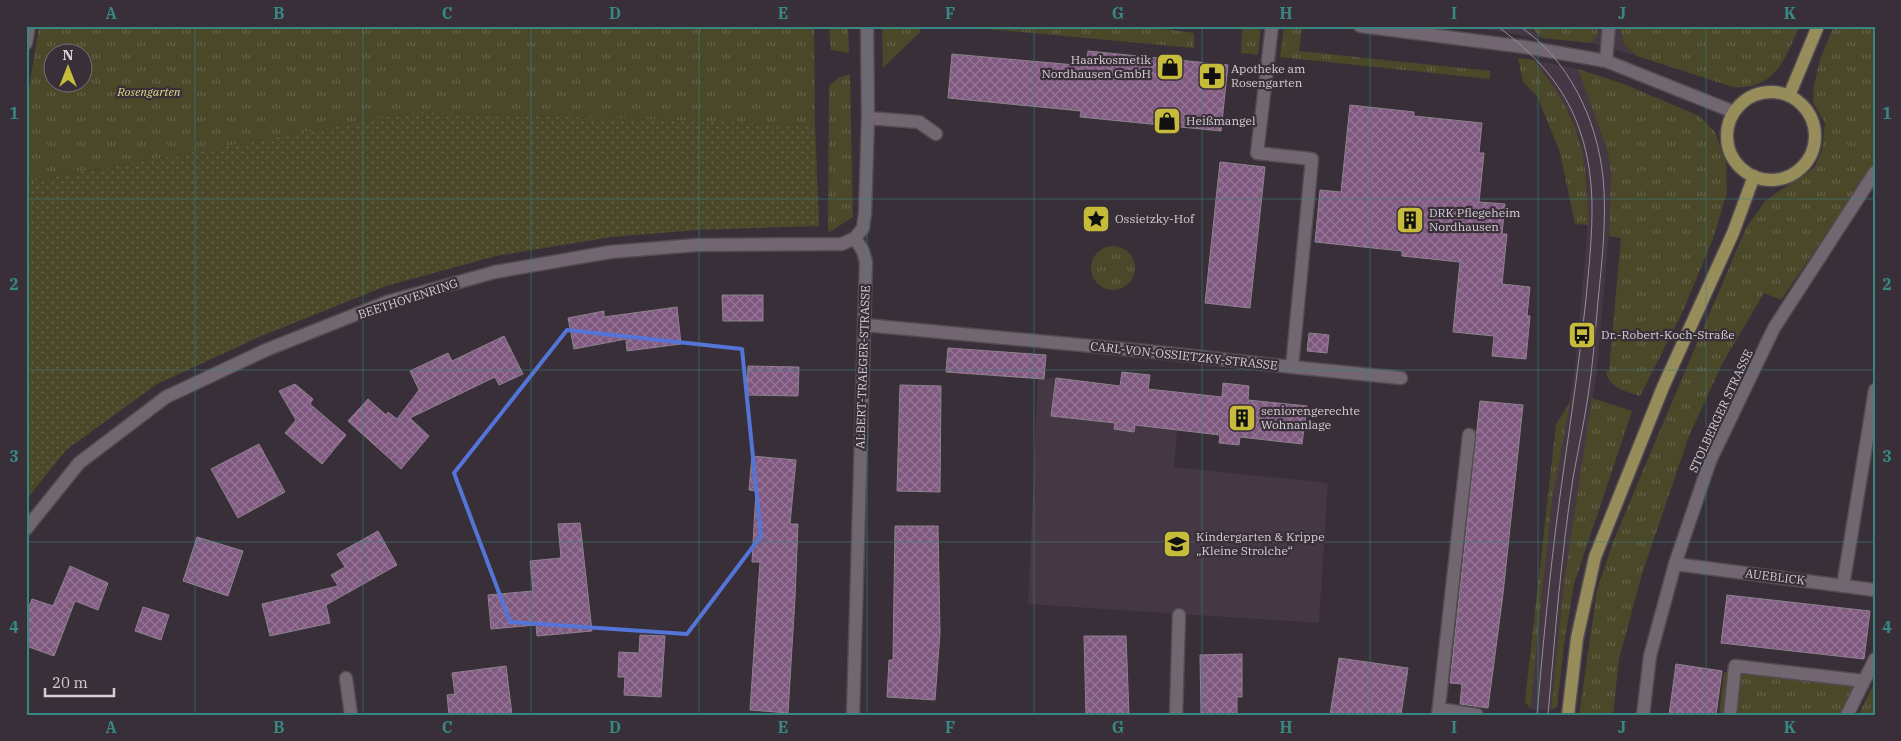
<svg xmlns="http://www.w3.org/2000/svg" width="1901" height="741" font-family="'IBM Plex Serif',serif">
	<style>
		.built { fill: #453744 }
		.grass { fill: url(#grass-tufts); fill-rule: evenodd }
		.garden { fill: url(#garden-dots) }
		.building { fill: url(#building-cross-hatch); stroke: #8d828d }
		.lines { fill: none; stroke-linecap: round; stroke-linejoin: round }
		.minor-casing { stroke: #524b52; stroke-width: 15 }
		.major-casing { stroke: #524b52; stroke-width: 15 }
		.minor { stroke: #726771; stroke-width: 12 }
		.major { stroke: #978d5b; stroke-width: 12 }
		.tram { stroke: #968f96; stroke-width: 1 }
		.marked { fill: none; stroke: #5475d7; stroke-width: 4; stroke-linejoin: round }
		.grid { fill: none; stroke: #378883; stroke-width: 1; stroke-opacity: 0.55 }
		.labels { text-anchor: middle; stroke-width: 4.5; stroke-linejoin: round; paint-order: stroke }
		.poi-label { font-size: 12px; fill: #d6d0d6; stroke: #382f38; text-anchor: start }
		.park-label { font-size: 12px; font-style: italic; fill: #e2da85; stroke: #382f38 }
		.street-label { font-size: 12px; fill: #d6d0d6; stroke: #382f38 }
		.neatline { fill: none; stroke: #378883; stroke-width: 2 }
		.grid-label { font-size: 16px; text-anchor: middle; font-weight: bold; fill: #378883 }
	</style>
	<defs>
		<pattern id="grass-tufts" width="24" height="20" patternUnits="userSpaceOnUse" patternTransform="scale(1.25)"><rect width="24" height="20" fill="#4b482a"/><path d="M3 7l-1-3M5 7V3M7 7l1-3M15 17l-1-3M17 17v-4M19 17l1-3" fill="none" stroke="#646148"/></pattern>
		<pattern id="garden-dots" width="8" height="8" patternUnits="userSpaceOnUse" patternTransform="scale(1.25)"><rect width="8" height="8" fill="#4b482a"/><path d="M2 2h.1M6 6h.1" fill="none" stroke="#646148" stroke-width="1.8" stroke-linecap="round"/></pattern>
		<pattern id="building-cross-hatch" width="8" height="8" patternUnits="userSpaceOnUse" patternTransform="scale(1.25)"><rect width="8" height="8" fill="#7f587f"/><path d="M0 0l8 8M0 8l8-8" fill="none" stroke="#967796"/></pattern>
	</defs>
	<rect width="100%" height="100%" fill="#382f38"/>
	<path class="built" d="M 1484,26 L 1526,26 L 1542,38 L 1488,30 Z
		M 1598,26 L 1619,26 L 1624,45 L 1637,56 L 1591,43 L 1597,36 Z
		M 1534,60 L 1578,69 L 1608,153 L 1611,174 L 1610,220 L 1597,371 L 1564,581 L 1551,710 L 1530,709 L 1552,502 L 1575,369 L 1587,235 L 1588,184 L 1579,137 L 1569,112 L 1550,80 Z
		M 1056,378 L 1052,416 L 1115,423 L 1114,429 L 1134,432 L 1135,425 L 1177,430 L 1174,467 L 1328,483 L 1319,623 L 1028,604 L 1038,379 Z"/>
	<path class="grass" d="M 39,26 L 814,26 L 815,125 L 416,112 L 26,182 L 26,107 ZM 52,52 L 82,52 L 82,82 L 52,82 Z
		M 829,26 L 848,26 L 849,53 L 831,50 Z
		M 882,26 L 920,26 L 920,32 L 883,68 Z
		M 957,26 L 1142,26 L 1194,33 L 1194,48 Z
		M 1220,26 L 1261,26 L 1258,55 L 1241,53 L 1242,28 Z
		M 1284,26 L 1302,27 L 1299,51 L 1490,71 L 1490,79 L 1280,57 Z
		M 1529,26 L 1598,26 L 1597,36 L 1591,43 L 1542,38 Z
		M 1619,26 L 1800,26 C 1784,59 1776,90 1733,87 L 1637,56 L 1624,45 Z
		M 1834,26 L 1875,26 L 1875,162 L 1781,300 L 1764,293 L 1722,364 L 1689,436 L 1642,574 L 1619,659 L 1613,715 L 1579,715 L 1597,590 L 1613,542 L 1669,409 L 1746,228 L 1766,200 L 1814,168 L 1822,151 L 1825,123 L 1813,102 L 1814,86 L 1820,59 Z
		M 1518,58 L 1534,60 C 1579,115 1589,155 1588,225 L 1575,224 L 1560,152 L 1537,96 L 1523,82 Z
		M 1578,69 L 1624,84 L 1699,116 L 1715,132 L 1726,162 L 1727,192 L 1714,236 L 1683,311 L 1640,396 C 1626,391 1609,388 1606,372 L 1609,371 L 1621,238 L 1609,236 L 1611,174 L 1608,153 Z
		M 850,74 L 853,217 L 828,233 L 829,86 L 838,78 Z
		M1091 268a22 22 0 1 1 44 0a22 22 0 1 1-44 0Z
		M 1592,398 L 1632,411 L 1574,584 L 1564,645 L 1557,707 L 1551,710 L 1564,581 Z
		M 1570,402 L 1552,502 L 1530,709 L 1525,701 L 1556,424 Z
		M 1724,672 L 1854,686 L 1840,715 L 1719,715 Z
		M 1875,681 L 1875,715 L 1859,714 Z"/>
	<path class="garden" d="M 416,112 L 815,125 L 819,226 L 697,230 L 612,237 L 496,256 L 386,286 L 259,337 L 157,384 L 66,450 L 26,500 L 26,182 Z"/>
	<path class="building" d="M 1088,51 L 1228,65 L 1221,131 L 1080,117 L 1081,111 L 948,98 L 952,54 L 1086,66 Z
		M 1350,105 L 1414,112 L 1414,116 L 1482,123 L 1479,153 L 1484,153 L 1479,202 L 1505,204 L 1502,234 L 1507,234 L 1502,284 L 1530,287 L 1527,316 L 1530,316 L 1526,359 L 1492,356 L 1494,336 L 1453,332 L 1460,262 L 1402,256 L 1402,251 L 1315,242 L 1320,190 L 1341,192 Z
		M 1220,162 L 1265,167 L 1250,308 L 1205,303 Z
		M 722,295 L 763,295 L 763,321 L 723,321 Z
		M 677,307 L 681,344 L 627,351 L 626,339 L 574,349 L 568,318 L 604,311 L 604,317 Z
		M 1309,333 L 1329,335 L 1327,353 L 1307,351 Z
		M 504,336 L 523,374 L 499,385 L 495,377 L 410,418 L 429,436 L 401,469 L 348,421 L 368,399 L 386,415 L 388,412 L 397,419 L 419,390 L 410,371 L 448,353 L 452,361 Z
		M 948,348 L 1046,355 L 1044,379 L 946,372 Z
		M 748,366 L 799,367 L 798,396 L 747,395 Z
		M 1122,372 L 1150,375 L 1148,389 L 1222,397 L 1223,383 L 1249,386 L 1248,400 L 1307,406 L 1302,444 L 1240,437 L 1239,445 L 1219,443 L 1220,435 L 1135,425 L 1134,432 L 1114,429 L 1115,423 L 1051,416 L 1056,378 L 1120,386 Z
		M 295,384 L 313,399 L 310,404 L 346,435 L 322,464 L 285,433 L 296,420 L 279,391 Z
		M 900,385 L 941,386 L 940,492 L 897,491 Z
		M 1480,401 L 1523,405 L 1503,594 L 1488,708 L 1460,704 L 1462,684 L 1450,683 Z
		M 259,444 L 285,492 L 238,518 L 211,469 Z
		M 752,456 L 796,460 L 790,524 L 798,524 L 795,598 L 788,713 L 750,710 L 760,562 L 752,562 L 756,491 L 749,490 Z
		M 580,523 L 592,631 L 537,636 L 536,625 L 491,629 L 488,595 L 533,591 L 530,561 L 561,558 L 558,524 Z
		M 895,526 L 938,526 L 940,633 L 935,700 L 887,697 L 889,660 L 893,660 Z
		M 378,531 L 397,565 L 326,605 L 330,623 L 270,636 L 262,604 L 338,586 L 331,575 L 345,567 L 337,554 Z
		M 197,537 L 243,551 L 228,596 L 183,581 Z
		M 70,566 L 108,583 L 98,610 L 75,601 L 54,656 L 26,646 L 26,615 L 32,599 L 53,606 Z
		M 1727,595 L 1870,611 L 1864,659 L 1721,643 Z
		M 143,607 L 169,615 L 161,640 L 135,631 Z
		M 640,635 L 665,636 L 661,697 L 624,695 L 625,677 L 618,677 L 619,652 L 639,653 Z
		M 1084,636 L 1126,636 L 1129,715 L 1086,715 Z
		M 1242,654 L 1242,697 L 1237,697 L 1237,715 L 1201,715 L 1200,655 Z
		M 1339,658 L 1408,668 L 1401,715 L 1330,715 Z
		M 1676,664 L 1722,671 L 1716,715 L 1669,715 Z
		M 506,666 L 512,715 L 449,715 L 447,695 L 455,694 L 452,673 Z"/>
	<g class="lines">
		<g class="minor-casing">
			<path id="minor" d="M 1360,26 L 1525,47 L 1606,61 L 1734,112
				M 26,43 L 29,26
				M 1606,61 L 1609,26
				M 868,118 L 919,122 L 936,134
				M 865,325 L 1156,352 L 1292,367 L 1312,159 L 1257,153 L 1272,26
				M 1292,367 L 1401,378
				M 26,529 L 79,463 L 166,397 L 266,350 L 387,302 L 495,272 L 610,252 L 697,245 L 842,244 L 855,238 L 863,228 L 865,213 L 868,118 L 867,26
				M 1675,564 L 1875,590
				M 1843,586 L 1875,390
				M 346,678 L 351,715
				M 1439,709 L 1477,715
				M 853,715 L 866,262 L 863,251 L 855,238
				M 1176,715 L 1179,615
				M 1438,715 L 1469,435
				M 1643,715 L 1650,656 L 1675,564 L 1710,461 L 1774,328 L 1875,172
				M 1730,715 L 1735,666 L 1864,681
				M 1847,715 L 1875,659"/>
		</g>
		<g class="major-casing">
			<path id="major" d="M1727 136a44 44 0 1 1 88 0a44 44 0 1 1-88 0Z
				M 1789,96 L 1818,26
				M 1568,715 L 1577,638 L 1595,557 L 1663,387 L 1733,233 L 1754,176"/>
		</g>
		<use href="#minor" class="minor"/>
		<use href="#major" class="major"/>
		<path class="tram" d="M 1497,26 C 1535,54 1565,86 1580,131 C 1599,185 1591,243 1586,299 C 1580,356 1572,411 1564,467 C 1552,550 1544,632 1537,715
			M 1519,26 C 1568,58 1597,119 1603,177 C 1607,218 1602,260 1598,301 C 1595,333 1593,365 1588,396 C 1584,423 1578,450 1573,478 C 1561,556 1555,635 1548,715"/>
	</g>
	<path class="marked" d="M 567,330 L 742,349 L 761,536 L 687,634 L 510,622 L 454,473 Z"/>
	<path class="grid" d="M 195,26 L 195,715M 363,26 L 363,715M 531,26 L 531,715M 699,26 L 699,715M 867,26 L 867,715M 1034,26 L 1034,715M 1202,26 L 1202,715M 1370,26 L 1370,715M 1538,26 L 1538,715M 1706,26 L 1706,715M 26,199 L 1875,199M 26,370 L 1875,370M 26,542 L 1875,542"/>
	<defs>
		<g id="shop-square" transform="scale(1.4375)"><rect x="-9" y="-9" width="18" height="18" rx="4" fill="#c7bb3c" stroke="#382f38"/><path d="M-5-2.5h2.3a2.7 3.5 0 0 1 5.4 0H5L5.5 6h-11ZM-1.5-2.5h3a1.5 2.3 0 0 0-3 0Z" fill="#111"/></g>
		<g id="pharmacy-square" transform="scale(1.4375)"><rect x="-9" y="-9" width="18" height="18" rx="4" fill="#c7bb3c" stroke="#382f38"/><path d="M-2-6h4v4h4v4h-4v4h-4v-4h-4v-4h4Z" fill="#111"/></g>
		<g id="sight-square" transform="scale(1.4375)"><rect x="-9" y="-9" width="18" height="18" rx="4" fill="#c7bb3c" stroke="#382f38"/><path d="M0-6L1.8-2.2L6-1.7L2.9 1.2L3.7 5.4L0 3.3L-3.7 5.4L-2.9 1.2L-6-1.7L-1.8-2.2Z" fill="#111"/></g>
		<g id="building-square" transform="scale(1.4375)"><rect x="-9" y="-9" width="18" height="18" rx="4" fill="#c7bb3c" stroke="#382f38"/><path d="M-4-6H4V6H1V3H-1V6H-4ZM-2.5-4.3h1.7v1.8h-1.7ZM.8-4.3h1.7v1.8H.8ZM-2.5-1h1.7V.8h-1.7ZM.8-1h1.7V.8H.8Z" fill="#111"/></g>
		<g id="bus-square" transform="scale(1.4375)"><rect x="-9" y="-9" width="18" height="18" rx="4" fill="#c7bb3c" stroke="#382f38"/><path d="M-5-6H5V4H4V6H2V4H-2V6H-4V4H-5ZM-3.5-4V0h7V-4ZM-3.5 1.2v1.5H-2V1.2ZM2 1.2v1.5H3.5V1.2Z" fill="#111"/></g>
		<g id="school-square" transform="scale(1.4375)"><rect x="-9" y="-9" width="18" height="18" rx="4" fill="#c7bb3c" stroke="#382f38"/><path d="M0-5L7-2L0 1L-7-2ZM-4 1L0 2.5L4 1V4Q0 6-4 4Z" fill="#111"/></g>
	</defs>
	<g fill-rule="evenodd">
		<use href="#shop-square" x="1170" y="67"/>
		<use href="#pharmacy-square" x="1212" y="76"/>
		<use href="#shop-square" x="1167" y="121"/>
		<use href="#sight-square" x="1096" y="219"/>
		<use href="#building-square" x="1410" y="220"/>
		<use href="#bus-square" x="1582" y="335"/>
		<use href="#building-square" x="1242" y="418"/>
		<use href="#school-square" x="1177" y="544"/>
	</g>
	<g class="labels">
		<g class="poi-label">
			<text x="1151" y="64" text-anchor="end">Haarkosmetik<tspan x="1151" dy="14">Nordhausen GmbH</tspan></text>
			<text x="1231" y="73">Apotheke am<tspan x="1231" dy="14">Rosengarten</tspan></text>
			<text x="1186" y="125">Heißmangel</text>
			<text x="1429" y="217">DRK Pflegeheim<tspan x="1429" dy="14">Nordhausen</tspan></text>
			<text x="1115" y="223">Ossietzky-Hof</text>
			<text x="1601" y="339">Dr.-Robert-Koch-Straße</text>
			<text x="1261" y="415">seniorengerechte<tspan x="1261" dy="14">Wohnanlage</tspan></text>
			<text x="1196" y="541">Kindergarten &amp; Krippe<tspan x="1196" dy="14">„Kleine Strolche“</tspan></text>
		</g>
		<g class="park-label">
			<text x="149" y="96">Rosengarten</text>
		</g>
		<g class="street-label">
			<text transform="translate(408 299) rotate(-18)" y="4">BEETHOVENRING</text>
			<text transform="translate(1184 356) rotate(6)" y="4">CARL-VON-OSSIETZKY-STRASSE</text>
			<text transform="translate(863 367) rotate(-88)" y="4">ALBERT-TRAEGER-STRASSE</text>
			<text transform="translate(1721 411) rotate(-65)" y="4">STOLBERGER STRASSE</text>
			<text transform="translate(1775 577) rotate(7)" y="4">AUEBLICK</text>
		</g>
	</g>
	<rect width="1901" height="741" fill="none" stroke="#382f38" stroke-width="55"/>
	<g transform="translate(68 68)"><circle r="24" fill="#382f38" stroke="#776f77"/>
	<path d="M0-4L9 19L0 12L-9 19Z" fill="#c7bb3c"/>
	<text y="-8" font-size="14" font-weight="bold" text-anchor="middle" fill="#d6d0d6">N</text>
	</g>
	<path d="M45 688v8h69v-8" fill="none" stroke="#d6d0d6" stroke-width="2.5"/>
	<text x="52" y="688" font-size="15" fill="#d6d0d6" stroke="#382f38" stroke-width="4" paint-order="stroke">20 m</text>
	<rect x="28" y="28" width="1846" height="686" class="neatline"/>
	<g class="grid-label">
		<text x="111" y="19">A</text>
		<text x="279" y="19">B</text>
		<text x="447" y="19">C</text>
		<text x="615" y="19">D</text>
		<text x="783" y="19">E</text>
		<text x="950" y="19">F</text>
		<text x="1118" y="19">G</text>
		<text x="1286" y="19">H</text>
		<text x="1454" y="19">I</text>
		<text x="1622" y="19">J</text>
		<text x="1790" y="19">K</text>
		<text x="14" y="119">1</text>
		<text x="1887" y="119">1</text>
		<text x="14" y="290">2</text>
		<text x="1887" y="290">2</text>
		<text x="14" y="462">3</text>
		<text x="1887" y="462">3</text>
		<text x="14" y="633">4</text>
		<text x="1887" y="633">4</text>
		<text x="111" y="733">A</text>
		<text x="279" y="733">B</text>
		<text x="447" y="733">C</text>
		<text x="615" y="733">D</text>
		<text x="783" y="733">E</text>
		<text x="950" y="733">F</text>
		<text x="1118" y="733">G</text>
		<text x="1286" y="733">H</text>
		<text x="1454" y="733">I</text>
		<text x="1622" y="733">J</text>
		<text x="1790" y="733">K</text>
	</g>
</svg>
